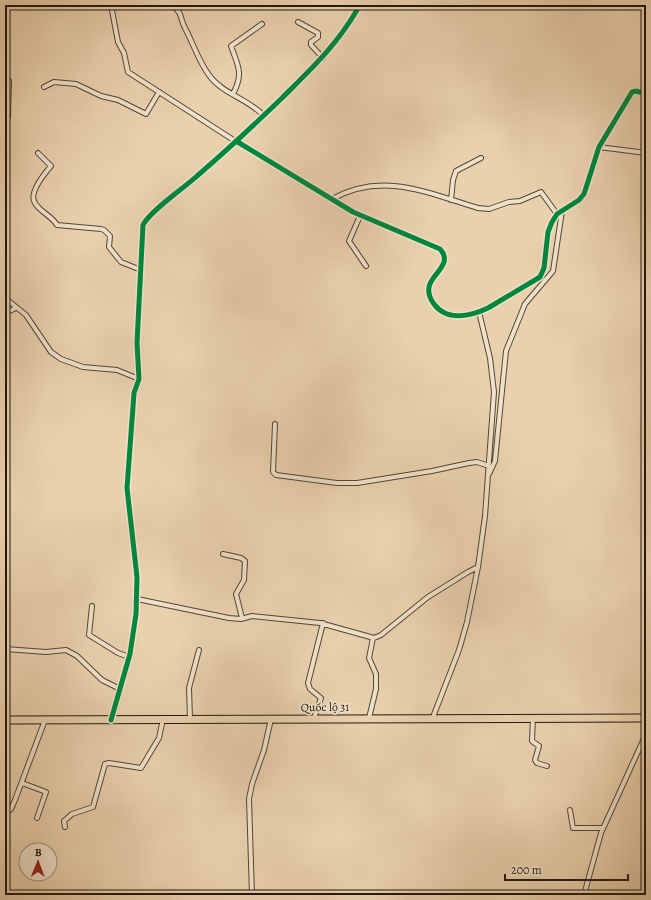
<svg xmlns="http://www.w3.org/2000/svg" width="651" height="900" font-family="Alegreya,serif">
	<style>
		.lines { fill: none; stroke-linecap: round; stroke-linejoin: round }
		.minor-casing { stroke: #524636; stroke-width: 6 }
		.trunk-casing { stroke: #20170e; stroke-width: 9 }
		.minor { stroke: #f1e1ca; stroke-width: 4 }
		.trunk { stroke: #ead1ae; stroke-width: 7 }
		.cycleway-casing { stroke: #f1e1ca; stroke-width: 8 }
		.cycleway { stroke: #00873e; stroke-width: 5 }
		.labels { text-anchor: middle; stroke-width: 3.5; stroke-linejoin: round; paint-order: stroke }
		.street-label { font-size: 12px; fill: #20170e; stroke: #f1e1ca }
	</style>
	<rect width="100%" height="100%" fill="#ead1ae"/>
	<filter id="stains"><feTurbulence type="fractalNoise" baseFrequency=".005" numOctaves="4"/><feColorMatrix values="0 0 0 0 .2 0 0 0 0 .09 0 0 0 0 .02 0 0 0 .5 -.17"/></filter>
	<radialGradient id="worn" r=".72"><stop offset=".6" stop-color="#630" stop-opacity="0"/><stop offset="1" stop-color="#630" stop-opacity=".3"/></radialGradient>
	<g class="lines">
		<g class="minor-casing">
			<path id="minor" d="M 111,5 L 118,42 L 124,53 L 128,72 L 235,141
				M 172,5 C 184,15 179,17 185,28 C 193,43 199,62 209,75 C 222,94 249,99 264,116
				M 298,22 L 318,33 L 318,37 L 311,42 L 311,45 L 323,58
				M 44,87 L 54,82 L 76,84 L 101,96 L 118,100 L 146,114 L 159,92
				M 233,94 C 244,73 238,66 231,46 L 262,24
				M 5,124 L 8,116 L 9,81
				M 236,141 L 353,212 L 440,249 C 454,264 431,274 429,287 C 428,293 430,299 434,304 C 447,322 471,316 488,308 L 540,277 L 544,268 L 548,232 L 552,222 L 557,214 L 579,200 L 584,194 L 599,147 L 632,92 L 636,91 L 646,94
				M 599,147 L 646,153
				M 38,153 L 51,166 C 45,173 28,193 35,203 C 40,212 52,216 57,225 L 101,229 L 104,230 L 110,236 L 109,247 L 121,262 L 141,270
				M 332,199 C 383,171 427,193 478,208 L 489,209 L 509,202 L 520,201 L 541,192 L 557,214
				M 451,200 L 453,180 L 456,171 L 481,158
				M 360,216 L 349,241 L 366,266
				M 5,298 L 26,315 L 51,352 L 61,359 L 83,367 L 117,370 L 139,379
				M 5,313 L 16,308
				M 275,424 L 273,472 L 276,475 L 337,483 L 357,483 L 432,471 L 469,463 L 477,462 L 489,466
				M 489,474 L 495,461 L 506,351 L 525,304 L 553,271 L 562,211
				M 223,554 L 241,558 L 245,561 L 244,580 L 236,594 L 242,618
				M 137,599 L 229,618 L 241,619 L 252,616 L 320,623 L 374,638 L 381,635 L 428,597 L 468,572 L 478,567
				M 92,606 L 89,635 L 118,653 L 129,657
				M 5,649 L 46,652 L 66,650 L 77,656 L 102,680 L 120,689
				M 433,717 L 459,650 L 467,622 L 478,567 L 485,516 L 494,392 L 490,358 L 479,312
				M 533,717 L 532,741 L 539,746 L 535,760 L 537,763 L 547,766
				M 190,718 L 189,688 L 199,650
				M 314,718 L 321,698 L 310,689 L 308,683 L 323,623
				M 369,718 L 376,689 L 376,674 L 369,658 L 373,638
				M 111,720 L 130,654 L 136,614 L 137,577 L 127,488 L 134,393 L 139,379 L 137,343 L 143,225 C 150,211 184,188 197,176 C 226,151 254,125 282,98 C 311,69 336,46 357,10 L 357,5
				M 22,783 L 46,792 L 37,818
				M 570,810 L 573,828 L 603,828
				M 5,814 L 11,809 L 15,800 L 45,720
				M 65,827 L 64,821 L 72,814 L 93,807 L 105,764 L 109,763 L 141,768 L 159,738 L 163,719
				M 252,895 L 249,799 L 252,784 L 264,750 L 271,719
				M 584,895 L 601,833 L 646,734"/>
		</g>
		<g class="trunk-casing">
			<path id="trunk" d="M 5,720 L 646,718"/>
		</g>
		<use href="#minor" class="minor"/>
		<use href="#trunk" class="trunk"/>
		<g class="cycleway-casing">
			<path id="cycleway" d="M 236,141 L 353,212 L 440,249 C 454,264 431,274 429,287 C 428,293 430,299 434,304 C 447,322 471,316 488,308 L 540,277 L 544,268 L 548,232 L 552,222 L 557,214 L 579,200 L 584,194 L 599,147 L 632,92 L 636,91 L 646,94
				M 111,720 L 130,654 L 136,614 L 137,577 L 127,488 L 134,393 L 139,379 L 137,343 L 143,225 C 150,211 184,188 197,176 C 226,151 254,125 282,98 C 311,69 336,46 357,10 L 357,5"/>
		</g>
		<use href="#cycleway" class="cycleway"/>
	</g>
	<g class="labels">
		<g class="street-label">
			<text transform="translate(325 707) rotate(-1)" y="4">Quốc lộ 31</text>
		</g>
	</g>
	<rect width="651" height="900" fill="none" stroke="#ead1ae" stroke-width="20"/>
	<rect x="6" y="6" width="639" height="888" fill="none" stroke="#20170e" stroke-width="2"/>
	<rect x="10" y="10" width="631" height="880" fill="none" stroke="#20170e"/>
	<g transform="translate(38 862) rotate(1)"><circle r="19" fill="#f1e1ca" stroke="#9d907f"/>
	<path d="M0-3L7 15L0 10L-7 15Z" fill="#8f2418"/>
	<text y="-6" font-size="11" font-weight="bold" text-anchor="middle" fill="#20170e">B</text>
	</g>
	<path d="M505 874v6h123v-6" fill="none" stroke="#20170e" stroke-width="2"/>
	<text x="511" y="874" font-size="12" fill="#20170e" stroke="#f1e1ca" stroke-width="3" paint-order="stroke">200 m</text>
	<rect width="100%" height="100%" filter="url(#stains)"/>
	<rect width="100%" height="100%" fill="url(#worn)"/>
</svg>
